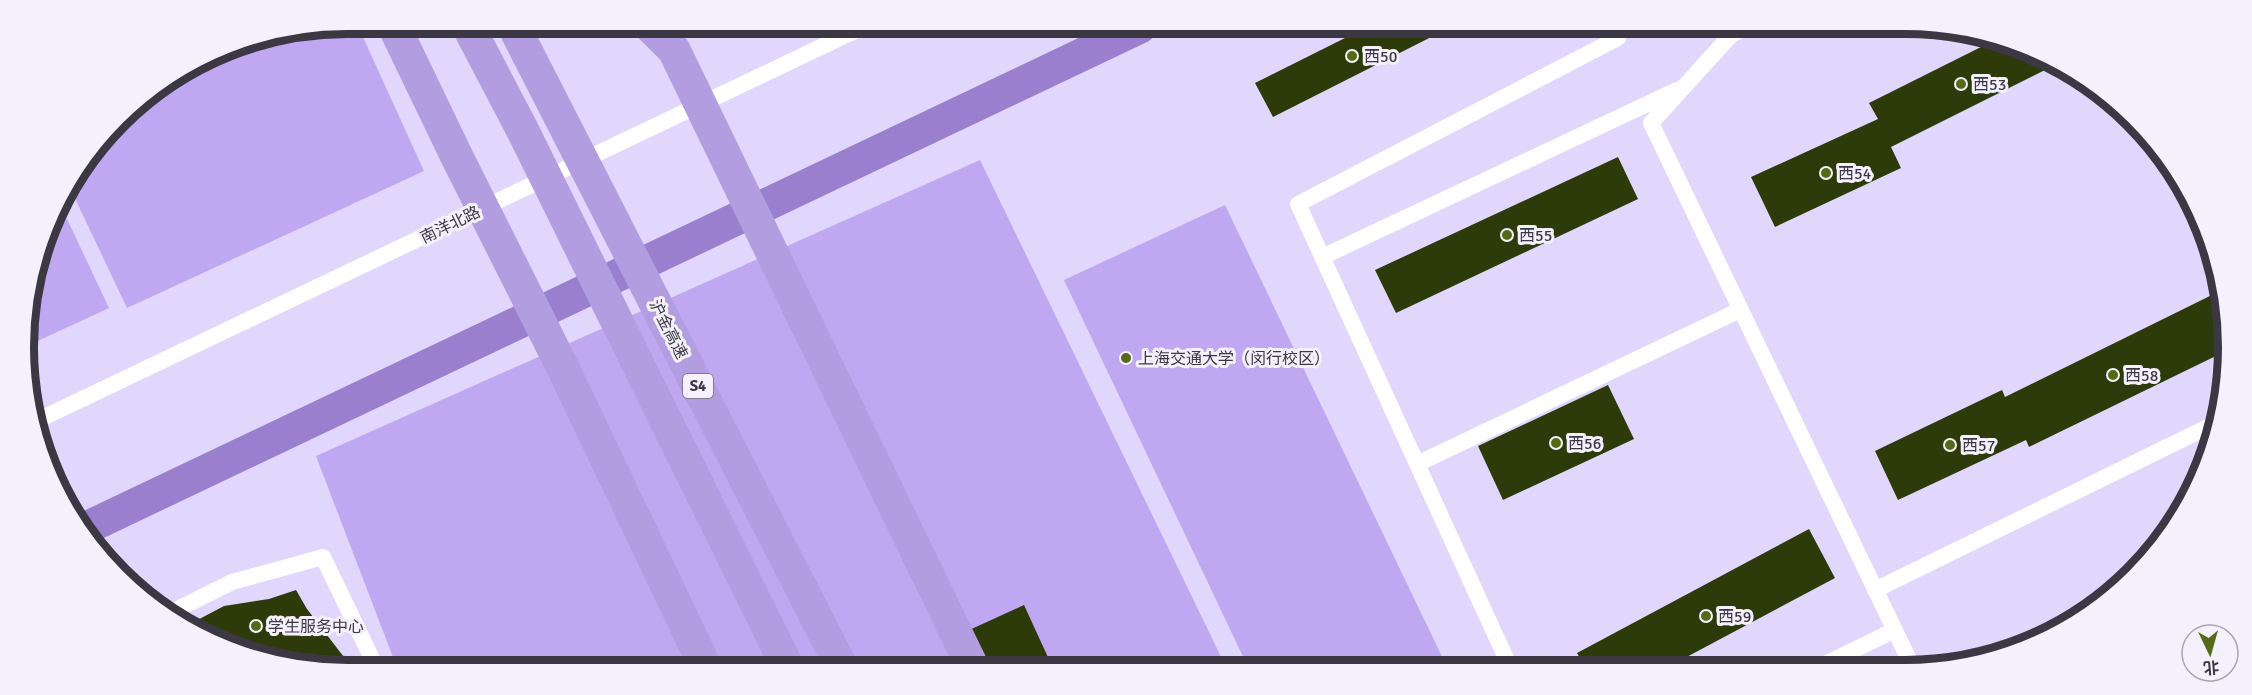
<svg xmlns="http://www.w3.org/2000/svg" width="2252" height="695" font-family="Signika,'Noto Sans SC',sans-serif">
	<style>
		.built { fill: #e1d6fb }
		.green { fill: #bfa7f2 }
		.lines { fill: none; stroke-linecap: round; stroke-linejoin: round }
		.canal { stroke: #997fcd; stroke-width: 33 }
		.building { fill: #2d3a0a }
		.path { stroke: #aba5bc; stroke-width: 4; stroke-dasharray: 6 3; stroke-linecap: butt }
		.service { stroke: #fff; stroke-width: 16 }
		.motorway { stroke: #b39de1; stroke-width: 33 }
		.poi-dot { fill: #546a18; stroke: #f4f0fc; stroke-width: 2 }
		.labels { text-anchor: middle; stroke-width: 6; stroke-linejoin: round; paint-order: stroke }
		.shield { fill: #f4f0fc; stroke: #726f7a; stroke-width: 1.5 }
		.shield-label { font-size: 15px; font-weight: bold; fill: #3b3843 }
		.poi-label { font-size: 16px; fill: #3b3843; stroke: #f4f0fc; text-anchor: start }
		.street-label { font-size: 16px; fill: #3b3843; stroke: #f4f0fc }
		.rim { fill: none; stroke: #3b3843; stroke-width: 8 }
	</style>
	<rect width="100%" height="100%" fill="#e8e0fe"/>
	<path class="built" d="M 348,24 L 1968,30 L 2085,79 L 2174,168 L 2222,285 L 2222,411 L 2185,509 L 2118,590 L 2029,646 L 1946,668 L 284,665 L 167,616 L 79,528 L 35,431 L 27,306 L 58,204 L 134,105 L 224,48 Z"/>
	<path class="green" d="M 348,24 L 357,24 L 424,171 L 127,308 L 70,188 L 134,105 L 224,49 Z
		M 980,160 L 1226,667 L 396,665 L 316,456 Z
		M 59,202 L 109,308 L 29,345 L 27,306 Z
		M 1225,205 L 1447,667 L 1248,667 L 1064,280 Z"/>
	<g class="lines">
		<path class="canal" d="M 82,530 L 1140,27"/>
	</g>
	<path class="building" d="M 1365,28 L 1449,28 L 1273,117 L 1255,83 Z
		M 1993,41 L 2053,66 L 1891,147 L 1901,168 L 1775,227 L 1751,177 L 1878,119 L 1869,103 Z
		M 1618,157 L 1638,199 L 1396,313 L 1375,270 Z
		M 2222,290 L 2222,353 L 2029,447 L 2026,440 L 1898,500 L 1875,451 L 2002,390 L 2005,397 Z
		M 1608,385 L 1634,439 L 1503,500 L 1478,446 Z
		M 1809,529 L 1835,578 L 1666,668 L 1585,667 L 1577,653 Z
		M 296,590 L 307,609 L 350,665 L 284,665 L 188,625 L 224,606 L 269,599 Z
		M 1024,605 L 1052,666 L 954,666 L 943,642 Z"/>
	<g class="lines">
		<path class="path" d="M 887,35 L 906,26"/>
		<path class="service" d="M 1743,29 L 1731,35 L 1651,123 L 1913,668
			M 1322,257 L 1677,90
			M 34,422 L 865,26
			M 1417,464 L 1740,310
			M 1875,590 L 2218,422
			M 166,615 L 232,582 L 323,557 L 375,665
			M 1510,667 L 1298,204 L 1618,38
			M 1817,668 L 1895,630"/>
		<path class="motorway" d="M 393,24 L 457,157 L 562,366 L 705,666
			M 467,24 L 523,131 L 787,666
			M 513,25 L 841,666
			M 649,25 L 674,50 L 972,666"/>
	</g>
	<g class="poi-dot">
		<circle cx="1352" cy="56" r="6"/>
		<circle cx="1961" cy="84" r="6"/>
		<circle cx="1826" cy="173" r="6"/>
		<circle cx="1507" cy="235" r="6"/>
		<circle cx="1126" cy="358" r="6"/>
		<circle cx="2113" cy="375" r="6"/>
		<circle cx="1556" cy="443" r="6"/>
		<circle cx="1950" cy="445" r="6"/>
		<circle cx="1706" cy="616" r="6"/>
		<circle cx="256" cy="626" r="6"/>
	</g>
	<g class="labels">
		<rect class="shield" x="683" y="374" width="30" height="24" rx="4.5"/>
		<g class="shield-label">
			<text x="698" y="391">S4</text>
		</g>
		<g class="poi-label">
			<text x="1364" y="62">西50</text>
			<text x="1973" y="90">西53</text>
			<text x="1838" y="179">西54</text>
			<text x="1519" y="241">西55</text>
			<text x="1138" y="364">上海交通大学（闵行校区）</text>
			<text x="2125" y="381">西58</text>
			<text x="1568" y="449">西56</text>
			<text x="1962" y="451">西57</text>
			<text x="1718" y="622">西59</text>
			<text x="268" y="632">学生服务中心</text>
		</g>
		<g class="street-label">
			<text transform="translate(450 224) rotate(-26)" y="6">南洋北路</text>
			<text transform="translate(669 329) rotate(63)" y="6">沪金高速</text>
		</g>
	</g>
	<path d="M0 0H2252V695H0ZM347 34H1905A313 313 0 0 1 2218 347V347A313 313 0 0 1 1905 660H347A313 313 0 0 1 34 347V347A313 313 0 0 1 347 34Z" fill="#f4f0fc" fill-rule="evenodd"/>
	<path class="rim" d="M347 34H1905A313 313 0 0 1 2218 347V347A313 313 0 0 1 1905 660H347A313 313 0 0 1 34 347V347A313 313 0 0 1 347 34Z"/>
	<g transform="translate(2210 653) rotate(175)"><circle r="28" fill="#f4f0fc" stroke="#aaa6b2" stroke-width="1.5"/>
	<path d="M0-4.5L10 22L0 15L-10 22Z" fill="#546a18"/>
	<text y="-9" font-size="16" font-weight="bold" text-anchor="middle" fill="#3b3843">北</text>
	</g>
</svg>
